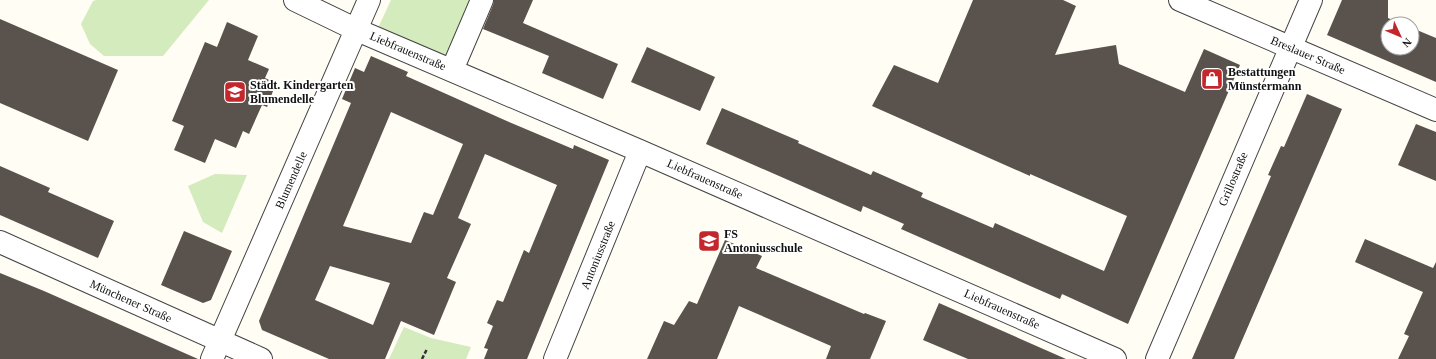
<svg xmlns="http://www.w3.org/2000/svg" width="1436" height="359" font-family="Georgia,serif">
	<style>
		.green { fill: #d4ebbd }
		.building { fill: #59524d; fill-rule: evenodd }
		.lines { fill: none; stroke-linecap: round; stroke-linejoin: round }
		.minor-casing { stroke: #444; stroke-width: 24 }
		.path { stroke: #333; stroke-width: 2.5; stroke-dasharray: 4 2; stroke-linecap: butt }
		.minor { stroke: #fff; stroke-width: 22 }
		.labels { text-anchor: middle; stroke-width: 4; stroke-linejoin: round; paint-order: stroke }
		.street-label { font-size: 12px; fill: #111; stroke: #fff }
		.poi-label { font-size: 12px; font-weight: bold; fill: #111; stroke: #fff; text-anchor: start }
	</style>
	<rect width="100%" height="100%" fill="#fffdf4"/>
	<path class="green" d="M 96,0 L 209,0 L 163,56 L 104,56 L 90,44 L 81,24 L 93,1 Z
		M 391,0 L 474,0 L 449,58 L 378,28 Z
		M 215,174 L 247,175 L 222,233 L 203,222 L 188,186 Z
		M 404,327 L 431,338 L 471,347 L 466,359 L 389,359 Z"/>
	<path class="building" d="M 494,0 L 533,0 L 523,23 L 618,64 L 603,99 L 542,73 L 549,56 L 483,29 L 493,5 Z
		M 973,0 L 1063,0 L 1076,6 L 1055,55 L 1116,45 L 1119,64 L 1185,92 L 1204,49 L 1240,65 L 1128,324 L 1062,294 L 1060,299 L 901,229 L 904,224 L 863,206 L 861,212 L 706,144 L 722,108 L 799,141 L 798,143 L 871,175 L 873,171 L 923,193 L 921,197 L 993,228 L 995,223 L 1104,271 L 1127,216 L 1030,174 L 1030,176 L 872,106 L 894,65 L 938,83 Z
		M 1342,0 L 1388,0 L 1388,18 L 1403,24 L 1388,24 L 1388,48 L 1412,48 L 1412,28 L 1436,38 L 1436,82 L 1327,35 Z
		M 0,19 L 118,70 L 88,141 L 0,103 Z
		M 227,22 L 258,36 L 248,60 L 269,69 L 265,78 L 276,83 L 267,107 L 262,105 L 249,134 L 243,131 L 236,148 L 215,139 L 205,163 L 174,150 L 184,126 L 172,121 L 205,42 L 217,47 Z
		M 647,47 L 715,77 L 700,111 L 631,82 Z
		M 371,56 L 408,72 L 406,76 L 509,122 L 573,149 L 574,145 L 609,160 L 527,359 L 484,359 L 488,349 L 484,348 L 493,326 L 487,323 L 497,300 L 503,302 L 524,250 L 529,253 L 557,185 L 485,154 L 458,218 L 471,224 L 447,278 L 456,282 L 434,335 L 401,321 L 385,359 L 329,359 L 262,330 L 259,321 L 351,103 L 342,99 L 355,68 L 364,72 ZM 391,112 L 463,144 L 433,215 L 424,212 L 411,243 L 343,226 ZM 330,266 L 390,283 L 373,325 L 315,300 Z
		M 1307,94 L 1342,109 L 1234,359 L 1192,359 L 1271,176 L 1268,175 L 1281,146 L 1284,147 Z
		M 1416,124 L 1436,132 L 1436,181 L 1398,165 Z
		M 0,166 L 50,188 L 48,192 L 114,221 L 98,258 L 0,215 Z
		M 184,231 L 232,251 L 211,300 L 203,303 L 161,285 Z
		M 1365,239 L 1433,268 L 1436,262 L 1436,359 L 1398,359 L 1409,336 L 1404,334 L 1423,292 L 1355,262 Z
		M 725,240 L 762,256 L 756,268 L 864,314 L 865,313 L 886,321 L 870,359 L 826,359 L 831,346 L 739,306 L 717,359 L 647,359 L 664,321 L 674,325 L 689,301 L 697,304 Z
		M 0,273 L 44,291 L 198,359 L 0,359 Z
		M 939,303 L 1066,359 L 968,359 L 923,340 Z"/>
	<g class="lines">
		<g class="minor-casing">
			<path id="minor" d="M 295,0 L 357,30 L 640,151 L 1115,359
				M 1180,0 L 1436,110
				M 452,70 L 482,0
				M 0,242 L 261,359
				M 212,359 L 369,0
				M 555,359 L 640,151
				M 1157,359 L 1311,0"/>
		</g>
		<path class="path" d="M 422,359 L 427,349"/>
		<use href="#minor" class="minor"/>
	</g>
	<defs>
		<g id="shop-square" transform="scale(1.15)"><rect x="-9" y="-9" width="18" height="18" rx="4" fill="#c3272c" stroke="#fff"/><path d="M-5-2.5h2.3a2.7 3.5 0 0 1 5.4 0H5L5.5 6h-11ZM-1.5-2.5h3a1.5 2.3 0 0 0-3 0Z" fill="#fff"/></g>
		<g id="school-square" transform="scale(1.15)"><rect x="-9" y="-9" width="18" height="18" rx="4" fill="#c3272c" stroke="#fff"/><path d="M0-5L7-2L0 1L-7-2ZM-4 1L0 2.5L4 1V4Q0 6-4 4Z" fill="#fff"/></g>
	</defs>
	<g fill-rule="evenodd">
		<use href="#shop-square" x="1212" y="79"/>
		<use href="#school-square" x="235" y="92"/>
		<use href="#school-square" x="709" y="241"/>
	</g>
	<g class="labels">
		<g class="street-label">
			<text transform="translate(408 51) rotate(23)" y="4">Liebfrauenstraße</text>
			<text transform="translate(1308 55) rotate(23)" y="4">Breslauer Straße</text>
			<text transform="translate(705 179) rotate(24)" y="4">Liebfrauenstraße</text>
			<text transform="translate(1233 179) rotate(-67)" y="4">Grillostraße</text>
			<text transform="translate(291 180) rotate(-66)" y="4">Blumendelle</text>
			<text transform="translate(598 255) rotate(-68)" y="4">Antoniusstraße</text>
			<text transform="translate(131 301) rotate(24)" y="4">Münchener Straße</text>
			<text transform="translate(1002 309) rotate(24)" y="4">Liebfrauenstraße</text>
		</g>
		<g class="poi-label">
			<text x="1228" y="76">Bestattungen<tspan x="1228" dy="14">Münstermann</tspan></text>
			<text x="250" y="89">Städt. Kindergarten<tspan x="250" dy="14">Blumendelle</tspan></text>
			<text x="724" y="238">FS<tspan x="724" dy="14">Antoniusschule</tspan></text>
		</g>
	</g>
	<g transform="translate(1400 36) rotate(134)"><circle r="19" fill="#ffffff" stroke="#a0a0a0"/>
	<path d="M0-3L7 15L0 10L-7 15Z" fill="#c3272c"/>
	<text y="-6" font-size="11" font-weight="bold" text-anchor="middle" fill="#111111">N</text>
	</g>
</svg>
